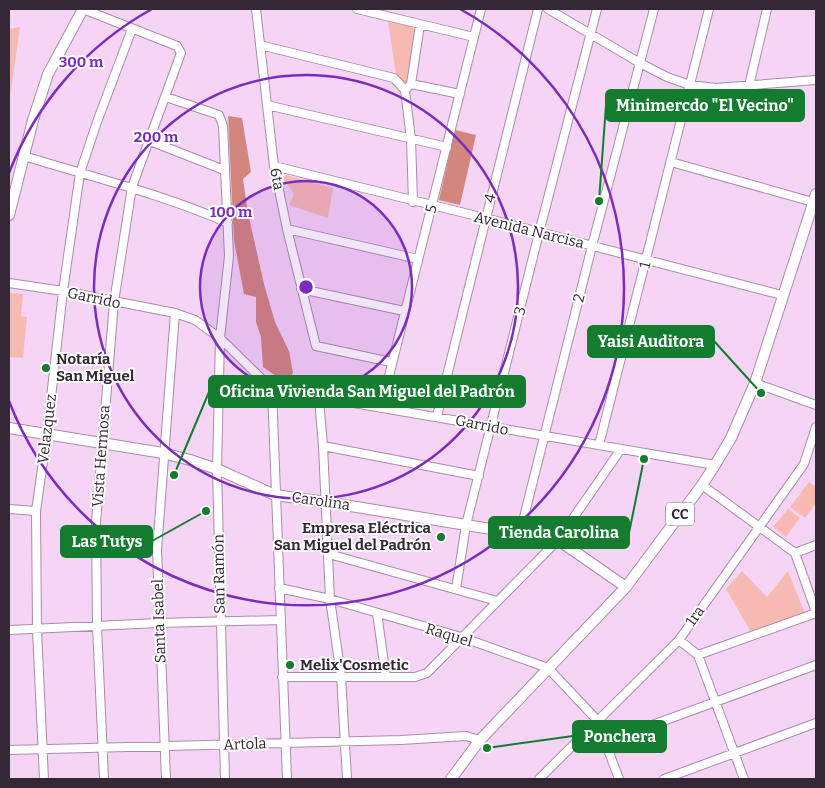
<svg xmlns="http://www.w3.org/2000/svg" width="825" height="788" font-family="Bitter,serif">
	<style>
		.green { fill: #f7bab2 }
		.forest { fill: #d3867d }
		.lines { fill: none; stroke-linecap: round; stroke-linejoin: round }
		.minor-casing { stroke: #ab8caa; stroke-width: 10 }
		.major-casing { stroke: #ab8caa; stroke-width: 12 }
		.minor { stroke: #fff; stroke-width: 8 }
		.major { stroke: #fff; stroke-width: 10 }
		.ring { fill: none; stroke: #7b2cbf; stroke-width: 2.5 }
		.poi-dot { fill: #137c2f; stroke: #fff; stroke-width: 2 }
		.labels { text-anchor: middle; stroke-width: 4; stroke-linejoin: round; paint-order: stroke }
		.shield { fill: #fff; stroke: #716871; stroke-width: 1 }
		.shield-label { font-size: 14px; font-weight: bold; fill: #342834 }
		.street-label { font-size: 15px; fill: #342834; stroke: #fff }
		.poi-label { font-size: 15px; font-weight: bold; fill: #342834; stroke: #fff; text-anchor: start }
		.centre { fill: #7b2cbf; stroke: #fff; stroke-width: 2.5 }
		.ring-label { font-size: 15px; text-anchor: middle; font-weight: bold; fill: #7b2cbf; stroke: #fff; stroke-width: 4; stroke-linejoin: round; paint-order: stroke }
		.leader { fill: none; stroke: #137c2f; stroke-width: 2 }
		.callout-dot { fill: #137c2f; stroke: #fff; stroke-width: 2 }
		.callout { fill: #137c2f; stroke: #137c2f; stroke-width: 2 }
		.callout-label { font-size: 16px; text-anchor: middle; font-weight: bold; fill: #fff }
	</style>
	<rect width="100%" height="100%" fill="#f6d4f5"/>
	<path class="green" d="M 390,19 L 407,23 L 415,30 L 408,83 L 404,85 L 396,75 L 388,21 Z
		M 20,27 L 9,104 L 9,29 Z
		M 286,175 L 333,188 L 328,218 L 289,205 L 294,194 C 291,188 286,184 283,178 Z
		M 9,293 L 23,294 L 21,316 L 27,317 L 23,358 L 9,357 Z
		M 809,482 L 816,487 L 816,503 L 805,518 L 790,507 Z
		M 788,509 L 800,518 L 786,537 L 773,527 Z
		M 742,571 L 767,597 L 788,571 L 805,614 L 751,632 L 726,589 Z"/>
	<path class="forest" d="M 228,116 L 242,118 L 251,172 L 243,179 L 248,213 L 264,284 L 275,322 L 289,351 L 293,373 L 286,383 L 263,367 L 261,337 L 256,322 L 256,297 L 244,294 L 234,241 Z
		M 455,130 L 476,135 L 460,205 L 439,200 Z"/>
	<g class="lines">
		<g class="minor-casing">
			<path id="minor" d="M 83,9 L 177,46 L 181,53 L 132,187 L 114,302 L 96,522 L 97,626 L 104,779
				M 256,9 L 274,166 L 287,229 L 316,346 L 391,362
				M 357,9 L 474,37
				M 548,9 L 640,63 L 667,77 L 690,85 L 716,88 L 816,80
				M 260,45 L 394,78 L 405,90 L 411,84 L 460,94
				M 411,84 L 420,25
				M 749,86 L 767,9
				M 405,90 L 411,139 L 413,202
				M 166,97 L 219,115 L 223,126 L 229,256 L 220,338 L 217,469 L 225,779
				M 267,105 L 447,147
				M 150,141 L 224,170
				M 24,156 C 92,177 162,194 228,223
				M 671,162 L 813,202
				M 274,166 L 485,218 L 782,295
				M 287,229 L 418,259
				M 9,283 L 63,291 L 175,313 L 195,320 L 220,338 L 272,389 L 715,465
				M 301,289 L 404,311
				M 755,383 L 816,405
				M 272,389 L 287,779
				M 319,399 L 323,446 L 330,599 L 341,676 L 347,779
				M 381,408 L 481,9
				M 437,416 L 538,9
				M 599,445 L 709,9
				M 323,446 L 479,476
				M 702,485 L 795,553 L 816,612
				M 9,509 L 36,511
				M 520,533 L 592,246 L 654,9
				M 795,553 L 816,545
				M 329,554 L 497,601
				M 279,588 L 330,599 L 461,637 L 548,668 L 597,720 L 619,779
				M 456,589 L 466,525 L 539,233 L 597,9
				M 377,613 L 386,677
				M 9,630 L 159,623 L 280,620
				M 679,640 L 698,655 L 744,779
				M 698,655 L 816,613
				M 282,677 L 415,677 L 427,673 L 558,540 L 621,449
				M 606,742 L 816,665
				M 9,750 L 401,740 L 466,736 L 480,740
				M 44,779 L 37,630 L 36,511 L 47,433 L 63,291 L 80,173 L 97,122 L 132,29
				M 166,779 L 157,550 L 175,313
				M 539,779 L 679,640 L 804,464 L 816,427
				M 664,779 L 816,723"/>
		</g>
		<g class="major-casing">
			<path id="major" d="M 9,215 L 33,120 L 48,74 L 83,9
				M 9,428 L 163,453 L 190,460 L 217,469 L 275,495 L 326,502 L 558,540 L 626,587
				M 451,779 L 480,740 L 626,587 L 702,485 L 715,465 L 731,438 L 755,383 L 816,194"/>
		</g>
		<use href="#minor" class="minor"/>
		<use href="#major" class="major"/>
	</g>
	<circle cx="306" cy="287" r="106" fill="#7b2cbf" fill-opacity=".12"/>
	<g class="ring">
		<circle cx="306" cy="287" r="106"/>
		<circle cx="306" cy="287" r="212"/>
		<path d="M9 173A318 318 0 0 1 152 9M460 9A318 318 0 1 1 9 401"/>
	</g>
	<g class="poi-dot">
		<circle cx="46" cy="368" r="5"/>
		<circle cx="441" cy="537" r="5"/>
		<circle cx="290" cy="665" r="5"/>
	</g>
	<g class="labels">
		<rect class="shield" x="666" y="502.5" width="28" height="23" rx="4"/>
		<g class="shield-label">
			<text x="680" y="519">CC</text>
		</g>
		<g class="street-label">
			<text transform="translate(277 179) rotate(79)" y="5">6ta</text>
			<text transform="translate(490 198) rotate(-76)" y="5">4</text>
			<text transform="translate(431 209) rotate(-76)" y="5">5</text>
			<text transform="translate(529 230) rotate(14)" y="5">Avenida Narcisa</text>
			<text transform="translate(645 265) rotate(-76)" y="5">1</text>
			<text transform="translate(94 298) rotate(12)" y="5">Garrido</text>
			<text transform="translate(579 298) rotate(-76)" y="5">2</text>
			<text transform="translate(520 311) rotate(-76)" y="5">3</text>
			<text transform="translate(482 425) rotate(11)" y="5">Garrido</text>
			<text transform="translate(47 429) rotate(-83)" y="5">Velazquez</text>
			<text transform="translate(101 456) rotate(-86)" y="5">Vista Hermosa</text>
			<text transform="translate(321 501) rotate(8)" y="5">Carolina</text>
			<text transform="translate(219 574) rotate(-91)" y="5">San Ramón</text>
			<text transform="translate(695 616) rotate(-54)" y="5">1ra</text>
			<text transform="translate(159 621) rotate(-92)" y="5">Santa Isabel</text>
			<text transform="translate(449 635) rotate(17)" y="5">Raquel</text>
			<text transform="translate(245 744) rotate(-2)" y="5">Artola</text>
		</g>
		<g class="poi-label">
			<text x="56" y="364">Notaría<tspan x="56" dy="17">San Miguel</tspan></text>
			<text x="431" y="533" text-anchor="end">Empresa Eléctrica<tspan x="431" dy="17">San Miguel del Padrón</tspan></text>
			<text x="300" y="670">Melix'Cosmetic</text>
		</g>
	</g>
	<circle cx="306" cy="287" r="8" class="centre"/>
	<g class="ring-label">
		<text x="81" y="67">300 m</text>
		<text x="156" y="142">200 m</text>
		<text x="231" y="217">100 m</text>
	</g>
	<path class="leader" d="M599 201L606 105M761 393L714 341M174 475L209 392M644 459L629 533M206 511L152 541M487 748L573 736"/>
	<g class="callout-dot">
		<circle cx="599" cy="201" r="5"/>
		<circle cx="761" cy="393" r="5"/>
		<circle cx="174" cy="475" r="5"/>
		<circle cx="644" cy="459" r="5"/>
		<circle cx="206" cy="511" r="5"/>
		<circle cx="487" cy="748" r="5"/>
	</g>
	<g class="callout">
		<rect x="606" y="90" width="198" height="31" rx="5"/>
		<rect x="588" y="326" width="126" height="31" rx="5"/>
		<rect x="209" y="376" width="316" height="31" rx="5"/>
		<rect x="489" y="517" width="140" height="31" rx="5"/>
		<rect x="61" y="526" width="91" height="31" rx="5"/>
		<rect x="573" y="721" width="93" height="31" rx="5"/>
	</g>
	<g class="callout-label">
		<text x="705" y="111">Minimercdo "El Vecino"</text>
		<text x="651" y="347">Yaisi Auditora</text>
		<text x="367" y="397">Oficina Vivienda San Miguel del Padrón</text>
		<text x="559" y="538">Tienda Carolina</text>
		<text x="107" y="547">Las Tutys</text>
		<text x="620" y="742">Ponchera</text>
	</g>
	<rect width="825" height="788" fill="none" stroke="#342834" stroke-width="20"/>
</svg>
